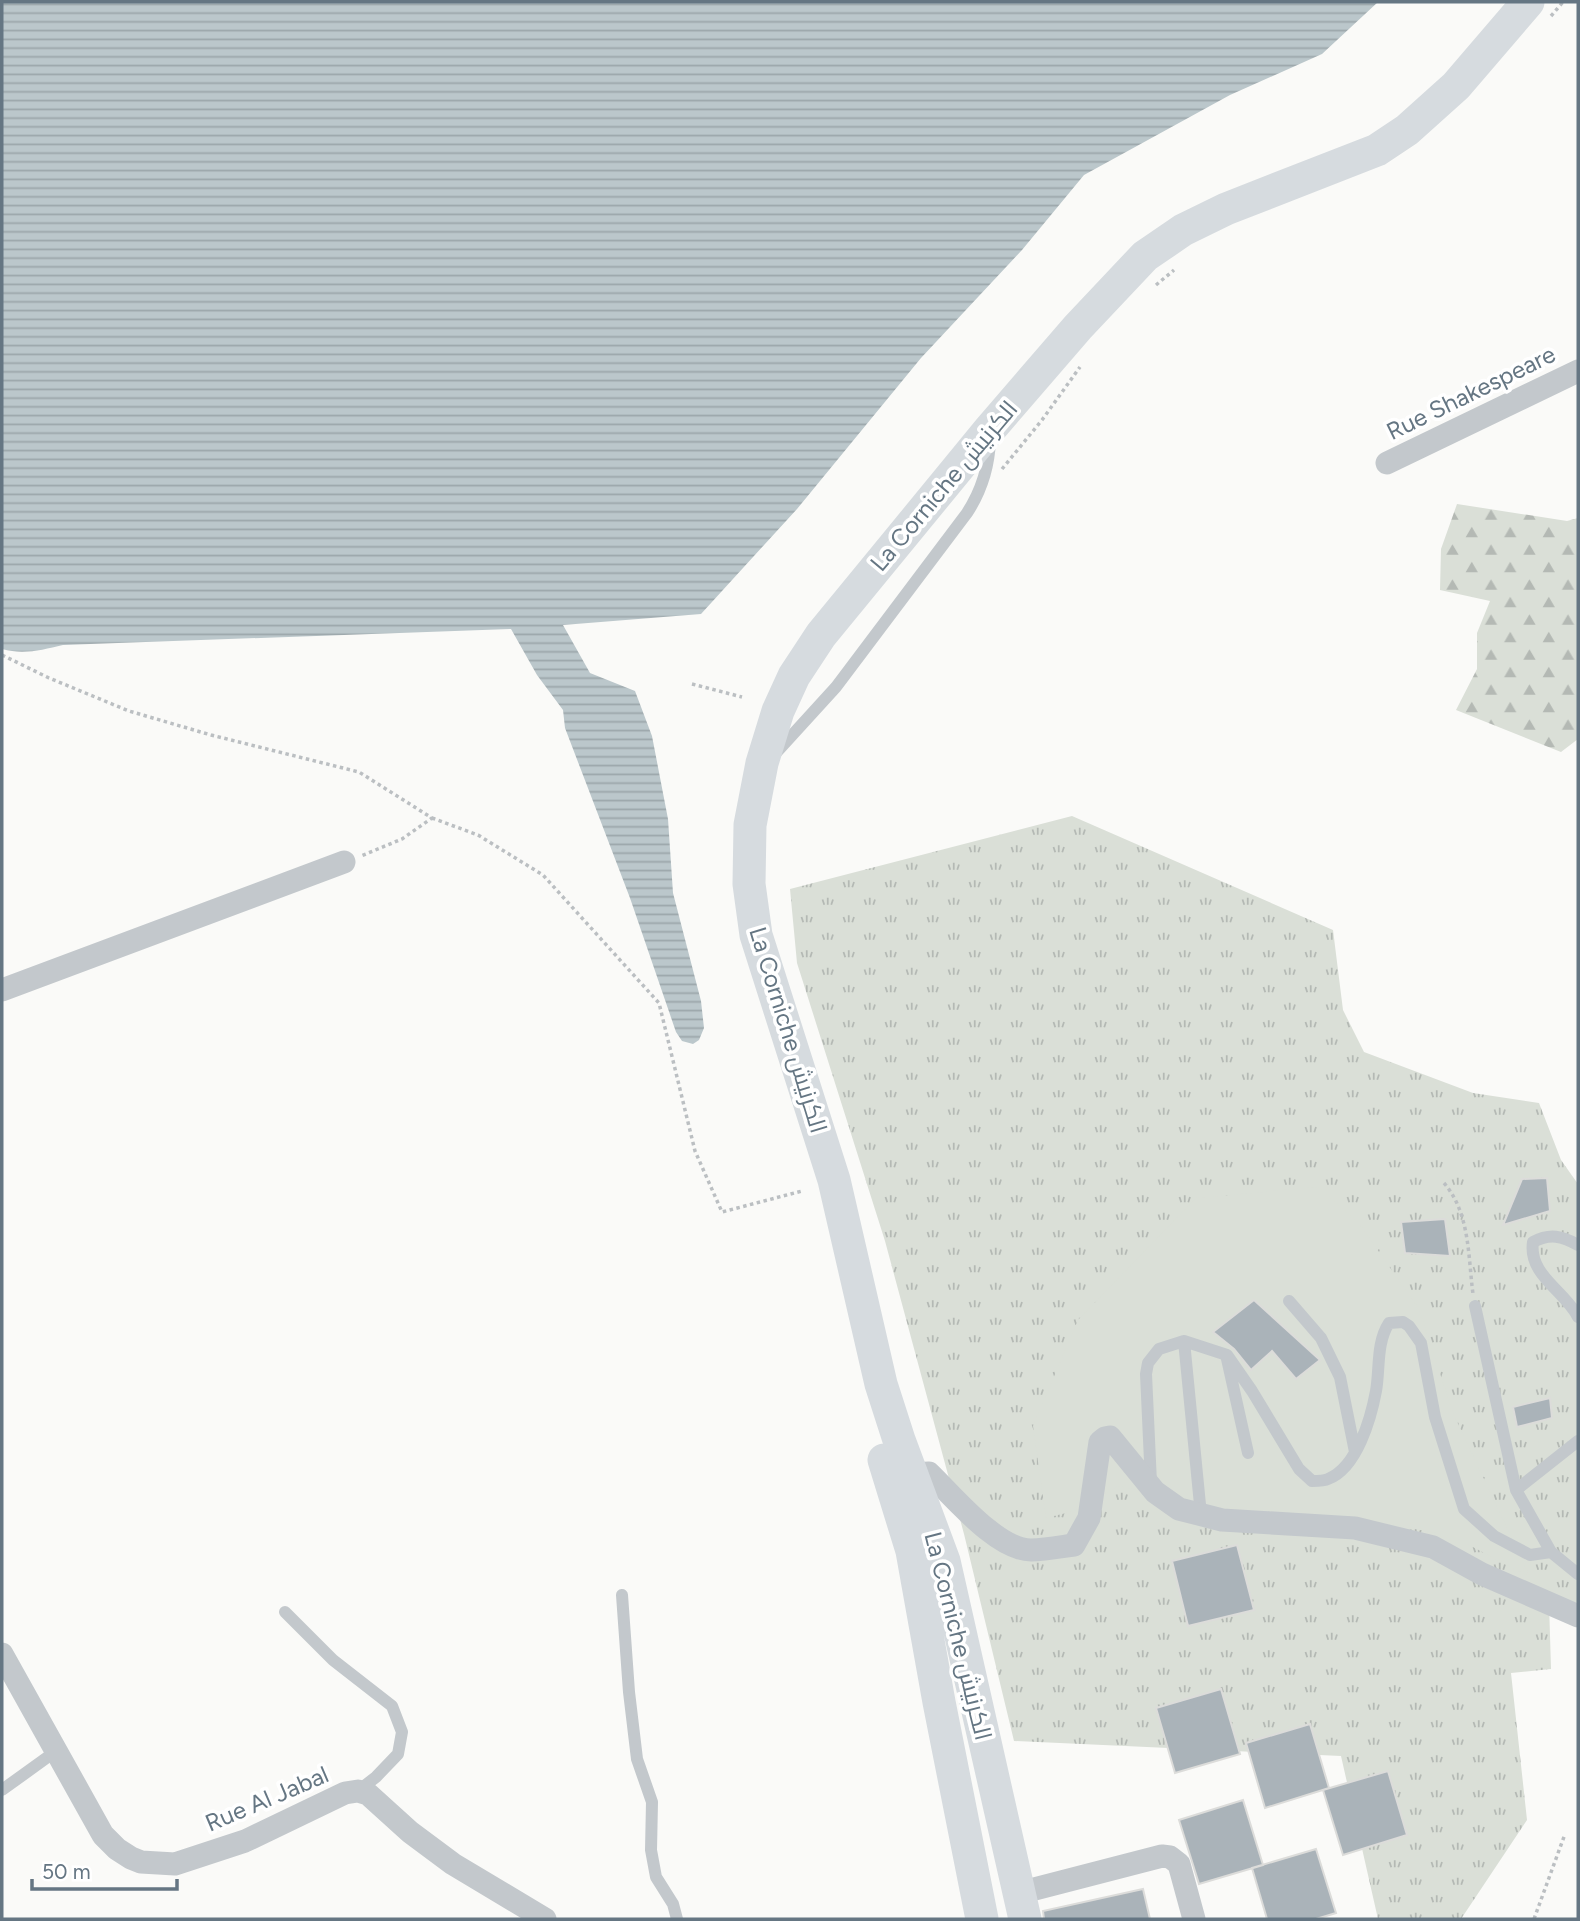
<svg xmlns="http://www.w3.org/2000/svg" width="1580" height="1921" font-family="Figtree,Cairo,sans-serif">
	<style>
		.grass { fill: url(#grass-tufts) }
		.forest { fill: url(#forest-firs) }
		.park { fill: #dadfd7 }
		.water { fill: url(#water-rules) }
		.building { fill: #aab3b9; stroke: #dcdcda; stroke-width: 2 }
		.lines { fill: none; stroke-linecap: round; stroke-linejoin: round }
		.path { stroke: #bbbfc2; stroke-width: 3.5; stroke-dasharray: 3.5 3.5; stroke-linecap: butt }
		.service { stroke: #c3c8cc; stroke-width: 12 }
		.minor { stroke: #c3c8cc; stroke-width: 23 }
		.secondary { stroke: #d6dbdf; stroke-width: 33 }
		.labels { text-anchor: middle; stroke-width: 7; stroke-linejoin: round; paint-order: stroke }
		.street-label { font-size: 24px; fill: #657683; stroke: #fff }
	</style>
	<defs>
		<pattern id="grass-tufts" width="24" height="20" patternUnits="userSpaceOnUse" patternTransform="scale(1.75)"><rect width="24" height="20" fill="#dadfd7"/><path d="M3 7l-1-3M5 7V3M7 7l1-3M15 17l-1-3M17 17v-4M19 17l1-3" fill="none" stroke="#b4b9b4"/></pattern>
		<pattern id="forest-firs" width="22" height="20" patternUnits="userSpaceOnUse" patternTransform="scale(1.75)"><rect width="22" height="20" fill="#dadfd7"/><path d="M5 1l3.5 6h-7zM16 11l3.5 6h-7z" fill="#b4b9b4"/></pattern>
		<pattern id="water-rules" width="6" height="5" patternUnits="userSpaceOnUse" patternTransform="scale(1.75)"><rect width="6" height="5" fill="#bbc7cb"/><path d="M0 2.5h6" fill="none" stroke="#9ca6aa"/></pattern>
	</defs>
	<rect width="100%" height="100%" fill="#fafaf8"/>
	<path class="grass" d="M 1072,816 L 1333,930 L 1343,1010 L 1364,1052 L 1473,1093 L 1539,1103 L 1561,1160 L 1578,1184 L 1578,1613 L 1549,1602 L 1551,1669 L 1511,1673 L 1527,1820 L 1461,1919 L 1378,1919 L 1341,1756 L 1014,1741 L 964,1534 L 885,1241 L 797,963 L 790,889 Z"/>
	<path class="forest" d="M 1457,504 L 1567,521 L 1578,518 L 1578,739 L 1561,752 L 1456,710 L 1477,669 L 1477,633 L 1490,601 L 1440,590 L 1441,549 Z"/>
	<path class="park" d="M 1318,1187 L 1358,1222 L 1419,1309 L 1453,1413 L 1530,1577 L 1452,1536 L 1351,1517 L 1226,1509 L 1118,1486 L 1074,1511 L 1046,1518 L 1033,1426 L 1078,1320 L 1196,1198 Z"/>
	<path class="water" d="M 2,2 L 1378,2 L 1322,54 L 1230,95 L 1084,175 L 1022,250 L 921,358 L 797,509 L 701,614 L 563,625 L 590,673 L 635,691 L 652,736 L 668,819 L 673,893 L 701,1001 L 704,1028 L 699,1040 L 693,1044 L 682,1041 L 676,1032 L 630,898 L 565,728 L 563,710 L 537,675 L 511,629 L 63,645 C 42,650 23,655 2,649 Z"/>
	<path class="building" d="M 1547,1178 L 1550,1211 L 1503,1225 L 1522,1179 Z
		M 1445,1219 L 1450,1256 L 1405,1253 L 1401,1222 Z
		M 1254,1300 L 1320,1360 L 1296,1379 L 1272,1351 L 1251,1370 L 1234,1349 L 1213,1332 Z
		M 1550,1398 L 1552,1418 L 1517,1427 L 1513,1407 Z
		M 1237,1545 L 1254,1610 L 1188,1626 L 1172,1561 Z
		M 1221,1689 L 1240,1754 L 1175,1773 L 1156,1708 Z
		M 1310,1724 L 1329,1788 L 1265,1808 L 1246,1743 Z
		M 1388,1771 L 1407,1835 L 1343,1855 L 1323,1790 Z
		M 1243,1800 L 1263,1865 L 1199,1884 L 1179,1820 Z
		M 1316,1849 L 1336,1913 L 1316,1919 L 1267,1919 L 1252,1868 Z
		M 1143,1889 L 1150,1919 L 1044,1919 L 1043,1911 Z"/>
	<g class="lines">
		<path class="path" d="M 1551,16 L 1563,2
			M 1156,285 L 1174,270
			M 1002,469 L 1042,420 L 1080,367
			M 2,655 L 49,678 L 129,711 L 211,735 L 359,772 L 432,818 L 402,839 L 361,856
			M 692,684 L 742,697
			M 432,818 L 478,835 L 543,875 L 659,1003 L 695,1151 L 722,1212 L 802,1191
			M 1444,1183 C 1470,1213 1468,1256 1473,1294
			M 1534,1919 L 1565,1834"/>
		<path class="service" d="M 774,755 L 836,687 L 967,513 C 982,490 989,467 990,440
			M 1578,1245 C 1562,1236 1550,1233 1533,1242 C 1528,1275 1565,1291 1578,1317
			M 1289,1301 L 1321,1338 L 1340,1377 L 1355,1452
			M 1184,1341 L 1201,1515
			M 1227,1359 L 1248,1453
			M 1151,1483 L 1146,1374 L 1148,1363 L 1159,1349 L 1184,1341 L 1227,1355 L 1252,1391 L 1299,1469 L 1312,1481 C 1317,1481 1324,1481 1328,1479 C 1357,1468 1371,1418 1376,1391 C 1380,1369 1376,1343 1389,1323 L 1403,1322 L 1409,1326 L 1421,1343 L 1435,1417 L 1464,1509 L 1494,1536 L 1530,1555 L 1551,1552 L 1516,1490 L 1475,1306
			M 1516,1490 L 1578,1441
			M 1551,1552 L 1578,1574
			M 622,1595 L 629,1692 L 637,1759 L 652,1802 L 651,1850 L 656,1877 L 673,1904 L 677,1919
			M 285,1612 L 333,1660 L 392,1706 L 402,1732 L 398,1754 L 376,1777 L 358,1791
			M 2,1790 L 56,1751"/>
		<path class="minor" d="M 1387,463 L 1578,371
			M 2,990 L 344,862
			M 897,1475 L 929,1473 C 953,1496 997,1550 1031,1550 C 1045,1550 1060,1547 1074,1545 L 1089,1518 L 1100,1442 L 1105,1438 L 1110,1437 L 1155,1492 L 1179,1509 L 1222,1520 L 1355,1528 L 1433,1547 L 1482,1574 L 1578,1616
			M 2,1654 L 103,1835 L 117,1849 L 131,1858 L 141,1862 L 175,1864 L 245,1841 L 345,1793 L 358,1791 L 368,1794 L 410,1832 L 453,1864 L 545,1919
			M 1019,1893 L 1162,1856 L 1170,1857 L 1179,1864 L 1194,1919"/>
		<path class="secondary" d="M 884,1460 L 912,1551 L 939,1702 L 982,1919
			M 1025,1919 L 944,1561 L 899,1440 L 881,1384 L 834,1180 L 756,935 L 749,884 L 750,825 L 762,763 L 778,711 L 794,676 L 821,635 L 990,429 L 1078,327 L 1145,256 L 1183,230 L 1226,209 L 1377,150 L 1407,130 L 1456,86 L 1528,2"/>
	</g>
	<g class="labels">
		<g class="street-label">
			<text transform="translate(1471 393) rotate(-26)" y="8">Rue Shakespeare</text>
			<text transform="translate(944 486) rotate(-50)" y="8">La Corniche الكرنيش</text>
			<text transform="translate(788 1030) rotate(73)" y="8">La Corniche الكرنيش</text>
			<text transform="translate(958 1636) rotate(76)" y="8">La Corniche الكرنيش</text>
			<text transform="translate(267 1799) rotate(-23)" y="8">Rue Al Jabal</text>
		</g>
	</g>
	<rect width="1580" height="1921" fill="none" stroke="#657683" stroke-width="7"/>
	<path d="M32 1879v10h145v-10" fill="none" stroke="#657683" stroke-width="3.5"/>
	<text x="42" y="1879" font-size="21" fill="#657683" stroke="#ffffff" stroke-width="5" paint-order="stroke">50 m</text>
</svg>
